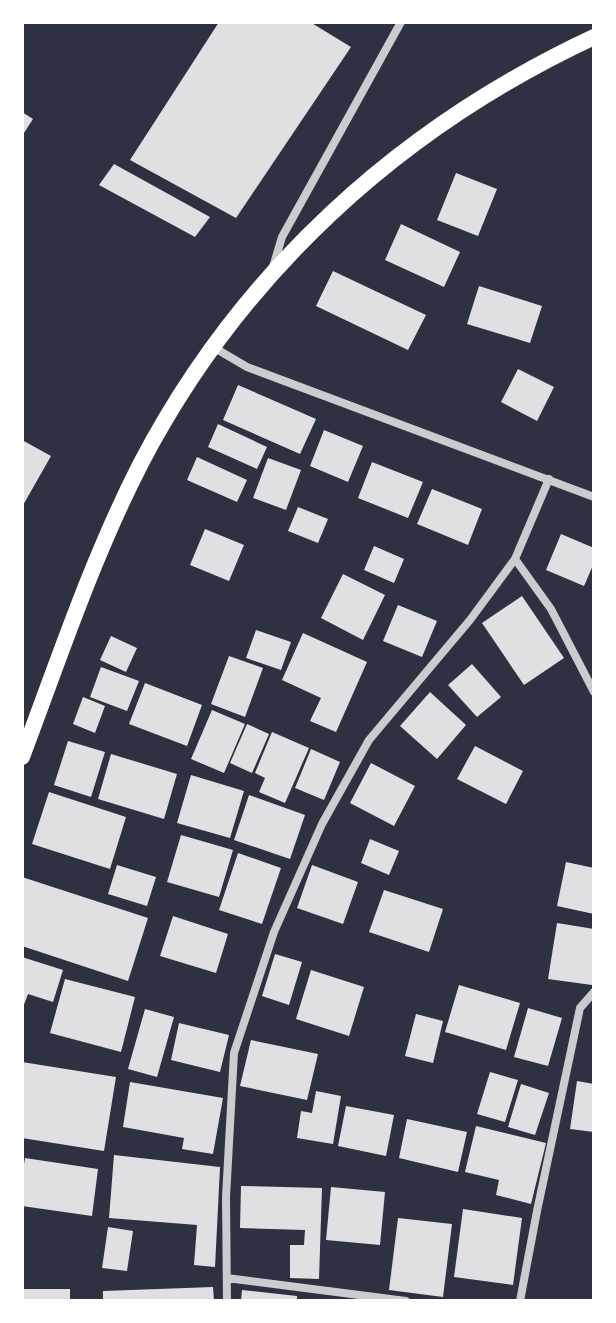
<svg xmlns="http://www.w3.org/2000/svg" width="616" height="1323" font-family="'Source Serif 4',serif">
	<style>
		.building { fill: #e0e0e3 }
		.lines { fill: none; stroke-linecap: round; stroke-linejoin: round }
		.minor { stroke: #caccd0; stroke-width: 8 }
		.secondary { stroke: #fff; stroke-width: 16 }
	</style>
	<rect width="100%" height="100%" fill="#2d3142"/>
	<path class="building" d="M 219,22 L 310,22 L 351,47 L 236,218 L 130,160 Z
		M 22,112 L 33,119 L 22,136 Z
		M 114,164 L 210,217 L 195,237 L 99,185 Z
		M 456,173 L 497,189 L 478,236 L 437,220 Z
		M 401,224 L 460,252 L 444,287 L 385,260 Z
		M 333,271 L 426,315 L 408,350 L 316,306 Z
		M 479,286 L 542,306 L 530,343 L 467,324 Z
		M 518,369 L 554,387 L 537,421 L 501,402 Z
		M 238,385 L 316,419 L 300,454 L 223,420 Z
		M 218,424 L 267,447 L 257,469 L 208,447 Z
		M 324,430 L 363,446 L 348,482 L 310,466 Z
		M 22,440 L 51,456 L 22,507 Z
		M 197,457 L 247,480 L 237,502 L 187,480 Z
		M 268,458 L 301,470 L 286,510 L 253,498 Z
		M 372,462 L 423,482 L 408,518 L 358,498 Z
		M 432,489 L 482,509 L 468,545 L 417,524 Z
		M 298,507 L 328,519 L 318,543 L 288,531 Z
		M 205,529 L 244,545 L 229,581 L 190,565 Z
		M 561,534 L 594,548 L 594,563 L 584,586 L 546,570 Z
		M 374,546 L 404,559 L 394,583 L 364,570 Z
		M 343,574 L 385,595 L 363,640 L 321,618 Z
		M 522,596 L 564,658 L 524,685 L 482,623 Z
		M 398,605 L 437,621 L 422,657 L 383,641 Z
		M 256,630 L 291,642 L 281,670 L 246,658 Z
		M 303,633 L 367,662 L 336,732 L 310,721 L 321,698 L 282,680 Z
		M 111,636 L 137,648 L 126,672 L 100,660 Z
		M 229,656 L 263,668 L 245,717 L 211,704 Z
		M 472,664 L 501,697 L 477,717 L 448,685 Z
		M 101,667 L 139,681 L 127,711 L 90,697 Z
		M 145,683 L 202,705 L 187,746 L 129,724 Z
		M 430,692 L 466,725 L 437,759 L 400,726 Z
		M 83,697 L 105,706 L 95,733 L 73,724 Z
		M 212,710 L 245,724 L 224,773 L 191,759 Z
		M 247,724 L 269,734 L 252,773 L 230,763 Z
		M 272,732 L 309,748 L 285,803 L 259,792 L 265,778 L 255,773 Z
		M 68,741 L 105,752 L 91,797 L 54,785 Z
		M 475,746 L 523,771 L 506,804 L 457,779 Z
		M 311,749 L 340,762 L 324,800 L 295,788 Z
		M 111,754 L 177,774 L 164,819 L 98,799 Z
		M 371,763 L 415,786 L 394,826 L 350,803 Z
		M 191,775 L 244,791 L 230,838 L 177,823 Z
		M 49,792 L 126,817 L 110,869 L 32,844 Z
		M 249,795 L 305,815 L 290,859 L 234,840 Z
		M 181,835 L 233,850 L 219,897 L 167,882 Z
		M 370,839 L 399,851 L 389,875 L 361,863 Z
		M 238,853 L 281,868 L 262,924 L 219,910 Z
		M 566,862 L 594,868 L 594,914 L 557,906 Z
		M 117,865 L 156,877 L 147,906 L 108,894 Z
		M 312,865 L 358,882 L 343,924 L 297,908 Z
		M 22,877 L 148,918 L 128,981 L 22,946 Z
		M 384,890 L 443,909 L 429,952 L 369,932 Z
		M 173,916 L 228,934 L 216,973 L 160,956 Z
		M 557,923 L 594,929 L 594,968 L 592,985 L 548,979 Z
		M 275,954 L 302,962 L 289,1005 L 262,996 Z
		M 22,957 L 63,970 L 53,1002 L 28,994 L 22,1010 Z
		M 311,970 L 364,987 L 349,1036 L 296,1019 Z
		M 65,979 L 135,997 L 121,1052 L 50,1033 Z
		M 459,985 L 520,1003 L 506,1050 L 445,1032 Z
		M 528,1008 L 562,1018 L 548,1066 L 514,1057 Z
		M 145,1009 L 174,1017 L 157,1077 L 128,1069 Z
		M 416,1014 L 443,1021 L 433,1063 L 405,1056 Z
		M 179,1023 L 229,1035 L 220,1072 L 171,1060 Z
		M 251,1040 L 318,1054 L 307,1100 L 240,1086 Z
		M 22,1062 L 116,1077 L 104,1151 L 22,1138 Z
		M 490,1072 L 518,1080 L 505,1122 L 477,1114 Z
		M 577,1081 L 594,1084 L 594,1132 L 570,1129 Z
		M 130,1082 L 223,1098 L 213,1154 L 182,1149 L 184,1138 L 123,1127 Z
		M 521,1084 L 549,1093 L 535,1135 L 508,1127 Z
		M 316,1091 L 341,1096 L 333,1144 L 297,1138 L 301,1111 L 312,1113 Z
		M 346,1106 L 394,1115 L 386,1156 L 338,1146 Z
		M 407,1119 L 467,1132 L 458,1172 L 399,1158 Z
		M 476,1126 L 546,1143 L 531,1204 L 496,1195 L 499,1180 L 465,1172 Z
		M 114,1155 L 220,1167 L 215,1267 L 194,1265 L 197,1225 L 109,1218 Z
		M 25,1158 L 98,1169 L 92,1216 L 22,1206 L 22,1178 Z
		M 241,1186 L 322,1188 L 319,1279 L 290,1278 L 290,1245 L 304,1245 L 305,1230 L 240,1228 Z
		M 331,1187 L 385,1192 L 380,1245 L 326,1240 Z
		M 463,1209 L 522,1218 L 513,1285 L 454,1277 Z
		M 398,1218 L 452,1224 L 443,1297 L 389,1290 Z
		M 108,1227 L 133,1231 L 127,1271 L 102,1268 Z
		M 213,1287 L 214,1301 L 103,1301 L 103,1291 Z
		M 22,1289 L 70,1289 L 70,1301 L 22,1301 Z
		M 242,1290 L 297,1296 L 297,1301 L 241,1301 Z"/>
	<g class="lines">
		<path class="minor" d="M 273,267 L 282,237 L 401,22
			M 213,347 L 247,367 L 594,497
			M 515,559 L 551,609 L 594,692
			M 227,1278 L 406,1301
			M 227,1301 L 226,1197 L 234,1053 L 274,932 L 322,824 L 369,740 L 470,620 L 515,559 L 549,479
			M 520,1301 L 537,1211 L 580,1008 L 594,992"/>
		<path class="secondary" d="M 22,757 C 59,659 92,559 140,465 C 240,273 399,128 594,37"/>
	</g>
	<rect width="616" height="1323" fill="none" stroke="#ffffff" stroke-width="48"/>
</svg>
